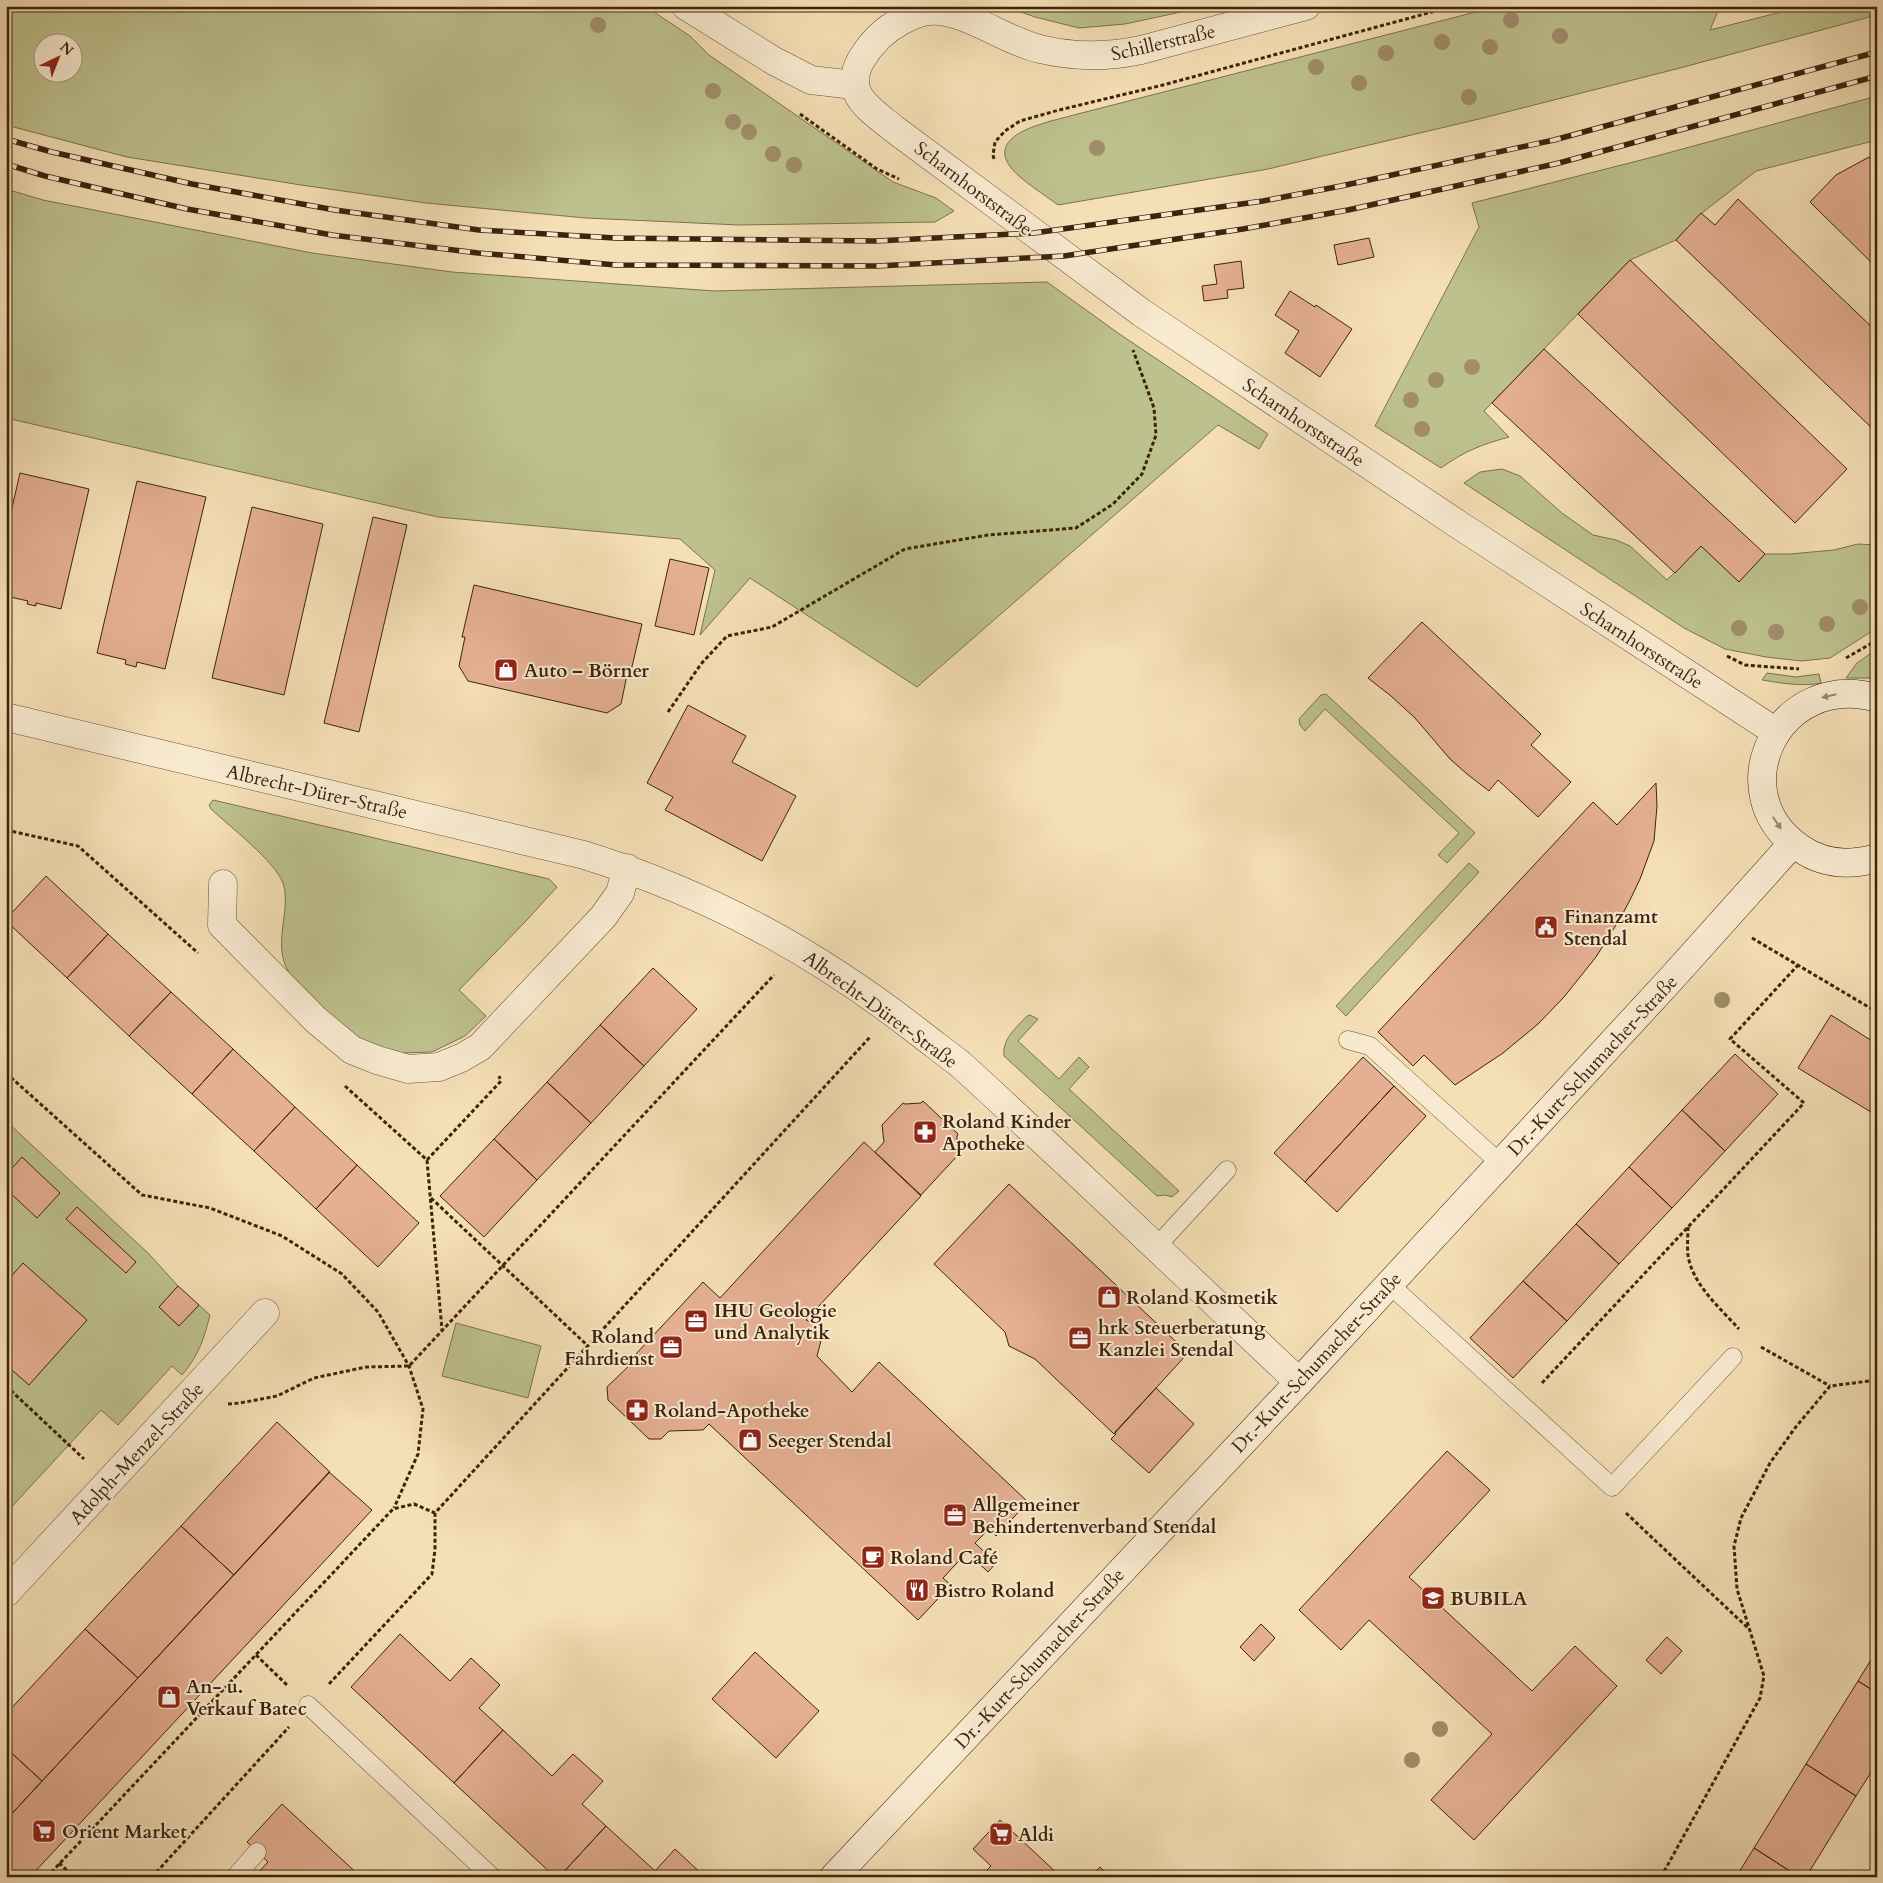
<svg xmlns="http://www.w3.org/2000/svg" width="1883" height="1883" font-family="Cardo,serif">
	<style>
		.green { fill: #bdc18d; stroke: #7c724c; fill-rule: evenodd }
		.building { fill: #e5af93; stroke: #3c230c }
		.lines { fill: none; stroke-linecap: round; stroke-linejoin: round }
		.lane-casing { stroke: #6a5236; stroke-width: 19 }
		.street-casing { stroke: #6a5236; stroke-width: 29 }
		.secondary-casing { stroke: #3c230c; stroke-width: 29 }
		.path { stroke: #3c230c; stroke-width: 3; stroke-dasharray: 4 2.5; stroke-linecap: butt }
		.lane { stroke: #f8ead0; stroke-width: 18 }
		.street { stroke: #f8ead0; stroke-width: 28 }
		.secondary { stroke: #f8ead0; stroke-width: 28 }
		.rail-casing { stroke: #3c230c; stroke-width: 5.5 }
		.rail { stroke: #f8ead0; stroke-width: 4; stroke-dasharray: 11; stroke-linecap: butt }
		.tree { fill: #a18d6a }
		.oneway { fill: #9a866e }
		.labels { text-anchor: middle; stroke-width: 4; stroke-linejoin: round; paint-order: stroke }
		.street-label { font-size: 19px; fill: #3c230c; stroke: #f8ead0 }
		.poi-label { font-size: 19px; font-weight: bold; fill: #3c230c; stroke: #f8ead0; text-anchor: start }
	</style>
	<rect width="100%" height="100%" fill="#f5dfb6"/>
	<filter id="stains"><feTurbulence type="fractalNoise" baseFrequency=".004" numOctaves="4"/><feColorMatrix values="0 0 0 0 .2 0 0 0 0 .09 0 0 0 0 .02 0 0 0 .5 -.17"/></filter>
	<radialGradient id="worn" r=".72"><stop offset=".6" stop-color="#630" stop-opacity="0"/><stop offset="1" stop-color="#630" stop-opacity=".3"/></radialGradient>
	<path class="green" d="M 6,6 L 645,6 L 690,36 L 709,55 L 893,182 L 936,198 L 954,211 L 935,222 L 739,225 L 586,218 L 426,203 L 301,185 L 127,157 L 6,125 ZM 42,42 L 72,42 L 72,72 L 42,72 Z
		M 1004,6 L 1209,6 L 1125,24 L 1079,28 L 1035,17 Z
		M 1499,6 L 1720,6 L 1710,30 L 1805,6 L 1877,6 L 1877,15 L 1680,68 L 1479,119 L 1268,169 L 1058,205 C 1045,195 1022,181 1012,169 C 983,134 1049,122 1070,116 Z
		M 1877,96 L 1877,140 L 1756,171 L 1702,213 L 1676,240 L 1630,260 L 1484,411 L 1509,437 C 1480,445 1465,451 1441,468 L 1375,426 L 1479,227 L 1472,203 L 1653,157 Z
		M 6,189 L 43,200 L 312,253 L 452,272 L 714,291 L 1047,282 L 1118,333 L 1268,434 L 1259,449 L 1218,425 L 917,687 L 750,578 L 700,635 L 715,570 L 680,539 L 438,517 L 6,418 Z
		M 1502,469 L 1520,476 L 1562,513 L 1593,535 L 1616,540 L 1630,546 L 1667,580 L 1701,546 L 1739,581 L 1765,554 L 1790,554 L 1834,550 L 1858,544 L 1877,545 L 1877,628 L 1830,658 L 1801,661 L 1766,657 L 1725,649 L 1684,628 L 1464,483 L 1480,472 Z
		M 1877,649 L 1877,678 L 1846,678 L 1857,663 Z
		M 1767,673 L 1796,677 L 1819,674 L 1821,683 C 1801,687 1782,683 1762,680 Z
		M 1326,694 L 1475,833 L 1447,863 L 1438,855 L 1459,833 L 1325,709 L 1305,731 L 1300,725 L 1299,719 L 1321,695 Z
		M 213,800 L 549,879 L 557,887 L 526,921 L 459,990 L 486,1016 L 465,1036 L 432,1052 L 402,1053 L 376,1047 L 357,1038 L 295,983 C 289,974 283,963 282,952 C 279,931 290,903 283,883 C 274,860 230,827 211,809 L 209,805 Z
		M 1469,863 L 1479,872 L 1346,1016 L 1336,1006 Z
		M 1030,1015 L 1038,1019 L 1018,1041 L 1059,1079 L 1079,1057 L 1089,1067 L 1069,1089 L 1179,1191 L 1172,1197 L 1165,1195 L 1157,1196 L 1004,1056 C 1002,1039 1016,1028 1027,1016 Z
		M 6,1121 L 149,1254 L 178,1286 L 159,1307 L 179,1326 L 199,1305 L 210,1315 C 204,1339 199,1355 182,1375 L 172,1366 L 118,1425 L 101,1410 L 6,1513 Z
		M 456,1323 L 541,1346 L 528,1398 L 442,1376 Z"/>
	<path class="building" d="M 1869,157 L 1877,165 L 1877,268 L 1810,202 L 1836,175 Z
		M 1738,199 L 1877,332 L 1877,433 L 1676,240 L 1701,213 L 1715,225 Z
		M 1369,238 L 1374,257 L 1338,265 L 1334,245 Z
		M 1630,260 L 1847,469 L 1795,523 L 1578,314 Z
		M 1241,261 L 1244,288 L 1227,290 L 1228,298 L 1204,301 L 1202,286 L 1217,284 L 1214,265 Z
		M 1290,291 L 1315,307 L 1316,305 L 1352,329 L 1320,377 L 1285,353 L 1299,331 L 1275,315 Z
		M 1544,349 L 1765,554 L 1739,582 L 1701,546 L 1675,573 L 1492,403 Z
		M 20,473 L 89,489 L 61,609 L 36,603 L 36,606 L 27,604 L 28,601 L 6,596 L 6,534 Z
		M 137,481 L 206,497 L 165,669 L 137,662 L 136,667 L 125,664 L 126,660 L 97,653 Z
		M 252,507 L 323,524 L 284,695 L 212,678 Z
		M 373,517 L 407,525 L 359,732 L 324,723 Z
		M 670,559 L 709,568 L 694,635 L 655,626 Z
		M 474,585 L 642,624 L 630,675 L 627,675 L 621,704 L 607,713 L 468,681 L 459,666 L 465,637 L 462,637 Z
		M 1422,622 L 1541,734 L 1531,745 L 1571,782 L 1538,817 L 1498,780 L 1489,791 L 1467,774 L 1450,759 L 1415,718 L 1391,696 L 1368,678 Z
		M 688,705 L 746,736 L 732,762 L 796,796 L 762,861 L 665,810 L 673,797 L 647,783 Z
		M 1656,783 L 1657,806 L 1654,841 L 1640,879 L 1631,898 L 1621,917 L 1596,957 L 1564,997 L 1538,1024 L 1503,1053 L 1455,1085 L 1424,1055 L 1413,1066 L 1378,1032 L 1593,802 L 1617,825 Z
		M 46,876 L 108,934 L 67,978 L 6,921 L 6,919 Z
		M 108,934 L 171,992 L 129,1036 L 67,978 Z
		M 653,968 L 697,1009 L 644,1066 L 600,1025 Z
		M 171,992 L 233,1049 L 192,1094 L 129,1036 Z
		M 1831,1015 L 1877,1044 L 1877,1102 L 1871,1112 L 1798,1068 Z
		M 600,1025 L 644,1066 L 591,1123 L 547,1082 Z
		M 233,1049 L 295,1107 L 254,1151 L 192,1094 Z
		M 1735,1054 L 1778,1094 L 1725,1151 L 1682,1110 Z
		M 1363,1057 L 1394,1086 L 1305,1182 L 1274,1153 Z
		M 547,1082 L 591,1123 L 537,1180 L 494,1139 Z
		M 1394,1086 L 1426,1116 L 1337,1212 L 1305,1182 Z
		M 923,1101 L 958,1134 L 957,1136 L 957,1152 L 959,1154 L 921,1195 L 875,1152 L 884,1142 L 882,1125 L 903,1103 L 905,1104 L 921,1103 Z
		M 1877,1102 L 1877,1116 L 1871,1112 Z
		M 295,1107 L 357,1165 L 316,1209 L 254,1151 Z
		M 1682,1110 L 1725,1151 L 1672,1208 L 1629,1167 Z
		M 494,1139 L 537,1180 L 484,1237 L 440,1196 Z
		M 864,1142 L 921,1196 L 806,1320 L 824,1329 L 817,1356 L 852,1392 L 879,1362 L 1028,1502 L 996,1536 L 989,1529 L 975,1543 L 996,1563 L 988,1572 L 967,1552 L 943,1578 L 951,1585 L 918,1620 L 709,1424 L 703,1430 L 669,1431 L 661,1439 L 649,1439 L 608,1400 L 607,1387 L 638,1357 L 635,1355 L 703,1282 L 720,1298 Z
		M 22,1157 L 60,1193 L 37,1218 L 6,1189 L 6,1175 Z
		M 357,1165 L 419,1223 L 378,1267 L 316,1209 Z
		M 1629,1167 L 1672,1208 L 1619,1264 L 1576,1224 Z
		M 1009,1184 L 1188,1353 L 1114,1434 L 1035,1359 L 1009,1346 L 1005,1332 L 934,1264 Z
		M 77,1207 L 136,1262 L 126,1273 L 66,1219 Z
		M 1576,1224 L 1619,1264 L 1567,1321 L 1523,1281 Z
		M 23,1263 L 87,1320 L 29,1385 L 6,1365 L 6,1282 Z
		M 1523,1281 L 1567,1321 L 1513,1378 L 1470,1338 Z
		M 178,1286 L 199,1305 L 179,1326 L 159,1307 Z
		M 1156,1388 L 1194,1424 L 1149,1473 L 1111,1439 L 1116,1434 L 1115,1432 Z
		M 277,1422 L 330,1472 L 234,1575 L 181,1526 Z
		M 1447,1451 L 1490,1490 L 1409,1577 L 1532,1691 L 1575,1646 L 1617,1686 L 1474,1840 L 1431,1800 L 1492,1734 L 1369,1620 L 1341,1650 L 1299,1610 Z
		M 329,1472 L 372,1510 L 30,1877 L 6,1877 L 6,1820 Z
		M 181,1526 L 234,1575 L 138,1678 L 85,1629 Z
		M 1261,1624 L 1275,1638 L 1254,1661 L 1240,1647 Z
		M 85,1629 L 138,1678 L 42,1781 L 6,1748 L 6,1714 Z
		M 400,1634 L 450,1681 L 471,1658 L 500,1685 L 479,1708 L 503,1730 L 454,1783 L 351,1687 Z
		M 1667,1637 L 1682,1651 L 1661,1674 L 1646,1660 Z
		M 1877,1650 L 1877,1693 L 1858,1681 Z
		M 755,1652 L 819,1711 L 776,1758 L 712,1699 Z
		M 1858,1681 L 1877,1693 L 1877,1763 L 1856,1796 L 1806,1764 Z
		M 503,1730 L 552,1776 L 573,1754 L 603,1781 L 582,1804 L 606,1826 L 559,1877 L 555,1877 L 454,1783 Z
		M 6,1748 L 42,1781 L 6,1820 Z
		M 1806,1764 L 1856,1796 L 1806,1877 L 1799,1877 L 1754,1848 Z
		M 282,1804 L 361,1877 L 254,1877 L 268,1862 L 247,1842 Z
		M 1000,1820 L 1061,1877 L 980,1877 L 991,1866 L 973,1849 Z
		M 606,1826 L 655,1871 L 675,1849 L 705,1877 L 559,1877 Z
		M 1754,1848 L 1799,1877 L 1736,1877 Z
		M 1100,1867 L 1110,1877 L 1091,1877 Z"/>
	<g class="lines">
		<g class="lane-casing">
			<path id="lane" d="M 1348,1040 L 1370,1046 L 1501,1164
				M 1157,1246 L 1227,1170
				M 1389,1284 L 1612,1487 L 1733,1357
				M 308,1705 L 492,1877
				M 235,1877 L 257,1852"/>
		</g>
		<g class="street-casing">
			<path id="street" d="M 686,6 L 774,61 L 811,80 L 854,85
				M 1306,6 L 1141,50 C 1108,57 1073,57 1040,49 C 1007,42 961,7 929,11 C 919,12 910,16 901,21 C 884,30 871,43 861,60 C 842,94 870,109 894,129 L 1142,313 L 1459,525 L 1776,732
				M 6,717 L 584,855 C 709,894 814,951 917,1031 C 931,1042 946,1053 960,1064 C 997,1097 1033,1132 1069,1165 C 1146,1237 1222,1310 1299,1382
				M 223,884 L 222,925 L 316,1020 L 352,1050 L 377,1060 L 408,1069 L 439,1067 L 461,1058 L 480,1047 L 603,917 L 620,893 L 627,868
				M 6,1593 L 265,1313"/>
		</g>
		<g class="secondary-casing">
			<path id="secondary" d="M 1877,698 C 1777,670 1720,794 1800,848 C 1823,864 1850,866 1877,858
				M 834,1877 L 1299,1382 L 1671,979 L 1793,843"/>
		</g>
		<path class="path" d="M 800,114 L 877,169 L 899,179
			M 994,159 L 993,155 L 995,142 L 1005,131 L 1020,121 L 1059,110 L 1163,85 L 1454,6
			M 1727,656 L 1745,665 L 1799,669
			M 1846,658 L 1877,640
			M 668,712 L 701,664 L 727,636 L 772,627 L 905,549 L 988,535 L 1076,528 L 1113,504 L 1142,474 L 1156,435 L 1154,408 L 1133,350
			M 6,830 L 78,846 L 198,953
			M 1752,938 L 1877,1012
			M 6,1073 L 142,1195 L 210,1208 L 282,1236 L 342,1274 L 378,1312 L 409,1366 L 423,1409 L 418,1454 L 394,1508
			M 345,1086 L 427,1160 L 442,1330
			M 427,1160 L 501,1081 L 499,1076
			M 431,1198 L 589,1347
			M 1688,1227 C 1688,1236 1687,1246 1688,1255 C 1692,1284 1720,1308 1739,1329
			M 1761,1347 L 1830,1386
			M 1542,1383 L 1804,1103 L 1730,1039 L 1798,965
			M 6,1386 L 84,1459
			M 228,1404 L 240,1403 L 277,1396 L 314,1378 L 366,1367 L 409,1366 L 774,975
			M 1626,1513 L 1749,1629
			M 256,1655 L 288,1686
			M 329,1684 L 432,1574 L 435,1549 L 435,1513
			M 59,1863 L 74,1877
			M 47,1877 L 393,1509 L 414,1504 L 435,1513 L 870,1037
			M 152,1877 L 289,1727
			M 1661,1877 L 1760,1698 L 1764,1676 L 1737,1589 L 1734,1546 L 1741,1518 L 1770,1463 L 1795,1428 L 1830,1386 L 1877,1380"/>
		<use href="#lane" class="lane"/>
		<use href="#street" class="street"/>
		<use href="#secondary" class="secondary"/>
		<g class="rail-casing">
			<path id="rail" d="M 6,139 L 52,152 L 192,184 L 335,210 L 479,230 L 615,238 L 876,241 L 1034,233 L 1263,201 L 1341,186 L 1554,140 L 1877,52
				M 6,164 L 45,176 L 187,209 L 332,235 L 478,253 L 616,265 L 877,266 L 1064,256 L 1243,229 L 1348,210 L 1559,163 L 1877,76"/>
		</g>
		<use href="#rail" class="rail"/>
	</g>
	<g class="tree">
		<circle cx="1511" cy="20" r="8"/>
		<circle cx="598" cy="25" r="8"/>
		<circle cx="1560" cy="36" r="8"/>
		<circle cx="1442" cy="42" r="8"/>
		<circle cx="1490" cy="47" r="8"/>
		<circle cx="1386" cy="53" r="8"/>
		<circle cx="1316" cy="67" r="8"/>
		<circle cx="1359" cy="83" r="8"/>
		<circle cx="713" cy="91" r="8"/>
		<circle cx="1469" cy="97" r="8"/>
		<circle cx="733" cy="122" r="8"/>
		<circle cx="749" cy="132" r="8"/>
		<circle cx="1097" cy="148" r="8"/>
		<circle cx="773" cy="154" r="8"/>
		<circle cx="794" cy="165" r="8"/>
		<circle cx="1472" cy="367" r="8"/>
		<circle cx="1436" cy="380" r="8"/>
		<circle cx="1411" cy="400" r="8"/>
		<circle cx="1422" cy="429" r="8"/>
		<circle cx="1860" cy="607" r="8"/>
		<circle cx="1827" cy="624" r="8"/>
		<circle cx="1739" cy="628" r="8"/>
		<circle cx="1776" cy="632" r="8"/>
		<circle cx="1722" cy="1000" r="8"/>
		<circle cx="1440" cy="1729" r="8"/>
		<circle cx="1412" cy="1760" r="8"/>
	</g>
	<defs><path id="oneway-solid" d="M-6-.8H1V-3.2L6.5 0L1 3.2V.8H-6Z" transform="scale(1.25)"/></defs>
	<g class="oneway">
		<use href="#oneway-solid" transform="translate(1829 696) rotate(167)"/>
		<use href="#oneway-solid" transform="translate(1777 823) rotate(56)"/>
	</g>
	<defs>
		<g id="shop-square" transform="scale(1.25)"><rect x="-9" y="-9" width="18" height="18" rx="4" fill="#8f2418" stroke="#f8ead0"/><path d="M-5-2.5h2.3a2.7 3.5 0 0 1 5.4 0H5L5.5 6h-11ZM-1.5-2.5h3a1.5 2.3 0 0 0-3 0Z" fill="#fff"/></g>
		<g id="civic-square" transform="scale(1.25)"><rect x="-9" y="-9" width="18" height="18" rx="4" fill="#8f2418" stroke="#f8ead0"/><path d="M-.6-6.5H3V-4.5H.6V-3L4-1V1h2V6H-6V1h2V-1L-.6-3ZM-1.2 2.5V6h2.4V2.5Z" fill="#fff"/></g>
		<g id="pharmacy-square" transform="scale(1.25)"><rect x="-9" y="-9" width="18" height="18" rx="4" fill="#8f2418" stroke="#f8ead0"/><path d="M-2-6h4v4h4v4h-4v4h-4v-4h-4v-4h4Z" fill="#fff"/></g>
		<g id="office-square" transform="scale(1.25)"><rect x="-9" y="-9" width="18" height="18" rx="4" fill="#8f2418" stroke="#f8ead0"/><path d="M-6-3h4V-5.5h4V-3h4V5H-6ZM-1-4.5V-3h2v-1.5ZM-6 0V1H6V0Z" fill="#fff"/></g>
		<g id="cafe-square" transform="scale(1.25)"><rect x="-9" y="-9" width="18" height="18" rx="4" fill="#8f2418" stroke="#f8ead0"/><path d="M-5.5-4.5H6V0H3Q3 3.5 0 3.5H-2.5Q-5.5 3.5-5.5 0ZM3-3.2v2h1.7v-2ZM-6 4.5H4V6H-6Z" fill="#fff"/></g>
		<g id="restaurant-square" transform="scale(1.25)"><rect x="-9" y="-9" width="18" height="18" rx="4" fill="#8f2418" stroke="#f8ead0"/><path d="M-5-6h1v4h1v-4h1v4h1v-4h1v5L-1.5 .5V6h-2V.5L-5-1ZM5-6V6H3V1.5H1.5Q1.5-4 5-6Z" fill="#fff"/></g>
		<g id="school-square" transform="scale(1.25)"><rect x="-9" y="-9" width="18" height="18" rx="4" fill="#8f2418" stroke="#f8ead0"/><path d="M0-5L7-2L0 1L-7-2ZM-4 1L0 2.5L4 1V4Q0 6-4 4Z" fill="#fff"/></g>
		<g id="supermarket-square" transform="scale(1.25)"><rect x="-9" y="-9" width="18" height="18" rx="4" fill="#8f2418" stroke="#f8ead0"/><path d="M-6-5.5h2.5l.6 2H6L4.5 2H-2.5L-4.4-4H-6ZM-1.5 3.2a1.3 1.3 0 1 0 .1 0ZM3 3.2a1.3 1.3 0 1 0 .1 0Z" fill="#fff"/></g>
	</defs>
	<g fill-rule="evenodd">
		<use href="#shop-square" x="506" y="670"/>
		<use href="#civic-square" x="1546" y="927"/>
		<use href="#pharmacy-square" x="925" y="1132"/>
		<use href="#shop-square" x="1109" y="1297"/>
		<use href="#office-square" x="696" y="1321"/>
		<use href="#office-square" x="1080" y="1338"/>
		<use href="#office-square" x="671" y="1347"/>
		<use href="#pharmacy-square" x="637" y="1410"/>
		<use href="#shop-square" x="750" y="1440"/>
		<use href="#office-square" x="955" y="1515"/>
		<use href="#cafe-square" x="873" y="1557"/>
		<use href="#restaurant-square" x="917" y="1590"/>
		<use href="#school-square" x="1433" y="1598"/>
		<use href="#shop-square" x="169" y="1697"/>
		<use href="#supermarket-square" x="44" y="1831"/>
		<use href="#supermarket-square" x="1001" y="1834"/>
	</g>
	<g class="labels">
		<g class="street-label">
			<text transform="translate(1163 42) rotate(-13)" y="7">Schillerstraße</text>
			<text transform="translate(974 188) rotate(37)" y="7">Scharnhorststraße</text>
			<text transform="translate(1304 422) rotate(34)" y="7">Scharnhorststraße</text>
			<text transform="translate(1642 645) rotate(33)" y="7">Scharnhorststraße</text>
			<text transform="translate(317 791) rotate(13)" y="7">Albrecht-Dürer-Straße</text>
			<text transform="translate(881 1009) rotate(36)" y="7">Albrecht-Dürer-Straße</text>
			<text transform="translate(1592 1065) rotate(-47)" y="7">Dr.-Kurt-Schumacher-Straße</text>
			<text transform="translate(1316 1362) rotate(-47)" y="7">Dr.-Kurt-Schumacher-Straße</text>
			<text transform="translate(136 1453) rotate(-47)" y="7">Adolph-Menzel-Straße</text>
			<text transform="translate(1039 1658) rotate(-47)" y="7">Dr.-Kurt-Schumacher-Straße</text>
		</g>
		<g class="poi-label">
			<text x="524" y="677">Auto – Börner</text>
			<text x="1564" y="923">Finanzamt<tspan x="1564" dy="22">Stendal</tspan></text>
			<text x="942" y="1128">Roland Kinder<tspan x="942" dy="22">Apotheke</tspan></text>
			<text x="1126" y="1304">Roland Kosmetik</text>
			<text x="714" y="1317">IHU Geologie<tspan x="714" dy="22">und Analytik</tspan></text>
			<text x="1098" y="1334">hrk Steuerberatung<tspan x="1098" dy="22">Kanzlei Stendal</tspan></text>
			<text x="654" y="1343" text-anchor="end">Roland<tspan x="654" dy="22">Fahrdienst</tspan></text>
			<text x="654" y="1417">Roland-Apotheke</text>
			<text x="768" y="1447">Seeger Stendal</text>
			<text x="972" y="1511">Allgemeiner<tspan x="972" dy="22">Behindertenverband Stendal</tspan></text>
			<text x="890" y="1564">Roland Café</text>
			<text x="934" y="1597">Bistro Roland</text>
			<text x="1450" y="1605">BUBILA</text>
			<text x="186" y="1693">An- u.<tspan x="186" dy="22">Verkauf Batec</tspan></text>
			<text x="62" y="1838">Orient Market</text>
			<text x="1018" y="1841">Aldi</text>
		</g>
	</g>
	<rect width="1883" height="1883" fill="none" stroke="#f5dfb6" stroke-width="25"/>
	<rect x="8" y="8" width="1868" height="1868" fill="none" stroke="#3c230c" stroke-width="2.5"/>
	<rect x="12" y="12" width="1858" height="1858" fill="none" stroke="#3c230c"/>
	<g transform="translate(58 58) rotate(43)"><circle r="24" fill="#f8ead0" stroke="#ad9a82"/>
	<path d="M0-4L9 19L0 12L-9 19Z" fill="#8f2418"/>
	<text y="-8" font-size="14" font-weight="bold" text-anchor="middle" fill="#3c230c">N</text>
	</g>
	<rect width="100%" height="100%" filter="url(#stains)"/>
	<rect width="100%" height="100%" fill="url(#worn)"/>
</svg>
